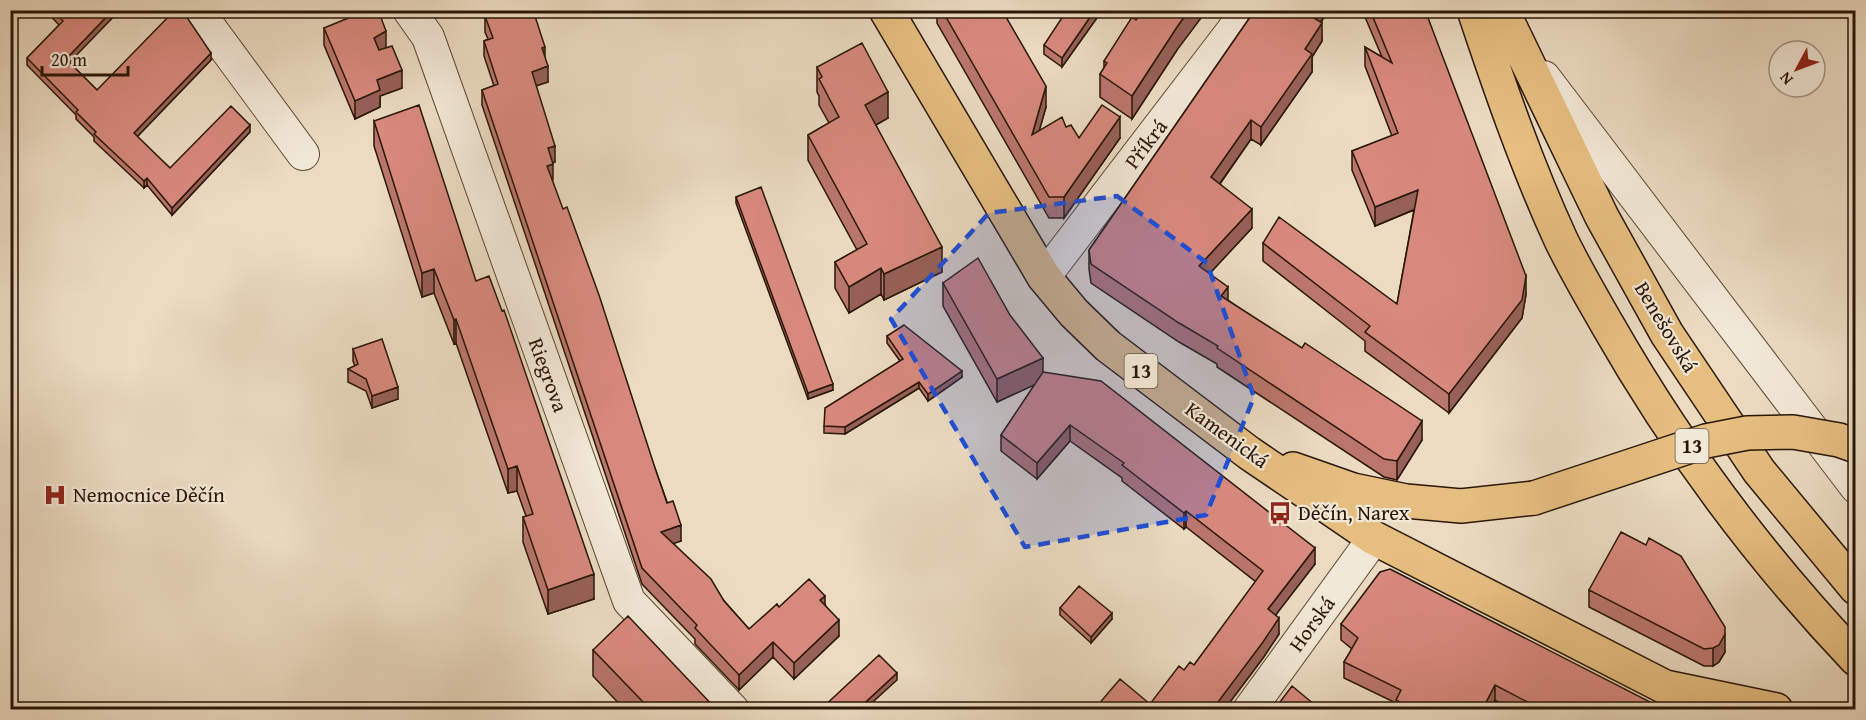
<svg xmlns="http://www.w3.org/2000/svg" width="1866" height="720" font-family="'Gentium Book Plus',serif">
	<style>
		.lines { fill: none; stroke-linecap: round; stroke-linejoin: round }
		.minor-casing { stroke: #5a4735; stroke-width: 34 }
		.major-casing { stroke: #291606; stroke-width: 36 }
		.minor { stroke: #f2e8d7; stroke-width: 32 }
		.major { stroke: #e6be80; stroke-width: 33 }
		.major-bridge-casing { stroke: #291606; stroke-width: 36; stroke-linecap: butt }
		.major-bridge { stroke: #e6be80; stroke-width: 33 }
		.wall { fill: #ba766c; stroke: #291606; stroke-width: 1.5 }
		.shaded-wall { fill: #976058; stroke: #291606; stroke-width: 1.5 }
		.building { fill: #d8897d; stroke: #291606; stroke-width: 1.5 }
		.marked { fill: #1d4ed8; fill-opacity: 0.2; stroke: #1d4ed8; stroke-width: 4.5; stroke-dasharray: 12 8; stroke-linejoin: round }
		.labels { text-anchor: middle; stroke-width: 4.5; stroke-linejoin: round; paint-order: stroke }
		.shield { fill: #f2e8d7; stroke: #655545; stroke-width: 1.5 }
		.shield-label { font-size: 20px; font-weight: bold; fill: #291606 }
		.street-label { font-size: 21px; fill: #291606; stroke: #f2e8d7 }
		.poi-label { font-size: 21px; fill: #291606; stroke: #f2e8d7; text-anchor: start }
	</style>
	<rect width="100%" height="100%" fill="#ebdbc1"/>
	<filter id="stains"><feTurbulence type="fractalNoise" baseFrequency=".00333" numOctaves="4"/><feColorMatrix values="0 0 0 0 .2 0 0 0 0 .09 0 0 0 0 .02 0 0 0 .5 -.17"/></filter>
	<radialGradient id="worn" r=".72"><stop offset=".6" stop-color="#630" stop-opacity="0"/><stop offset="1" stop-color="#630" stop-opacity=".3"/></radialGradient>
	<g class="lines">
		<g class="minor-casing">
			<path id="minor" d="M 197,10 L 303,154
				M 409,10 L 428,37 L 629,601 L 733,710
				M 1544,77 L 1856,487
				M 1044,277 L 1233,30 L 1245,10
				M 1249,710 L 1374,538"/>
		</g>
		<g class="major-casing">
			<path id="major" d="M 886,10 L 1044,277 L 1074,313 L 1108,346 L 1249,453 L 1374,538 L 1665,687 L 1776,710
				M 1474,10 C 1500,88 1527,166 1561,240 C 1575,269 1591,296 1607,324 C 1676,445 1760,558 1856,659
				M 1502,10 L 1602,217 L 1667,334 L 1759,471 L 1856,588
				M 1293,469 L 1353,490 L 1406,501 L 1461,506 L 1534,498"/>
		</g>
		<use href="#minor" class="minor"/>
		<use href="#major" class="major"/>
		<g class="major-bridge-casing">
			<path id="major-bridge" d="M 1534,498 L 1706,441 L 1747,433 L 1793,432 L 1839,440 L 1856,446"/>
		</g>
		<use href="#major-bridge" class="major-bridge"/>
	</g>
	<path class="wall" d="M 45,10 L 120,10 L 69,62 L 97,90 L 211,60 L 137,137 L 170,168 L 250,132 L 172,215 L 147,185 L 144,188 L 94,141 L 94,137 L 76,119 L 76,115 L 27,65 L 27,58 L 59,25 Z
		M 806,10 L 820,10 L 810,17 Z
		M 937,10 L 1005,10 L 1004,15 L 1046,107 L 1039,131 L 1066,127 L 1079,138 L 1120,138 L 1064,218 L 1049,218 L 937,23 Z
		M 1099,10 L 1099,15 L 1062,67 L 1044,54 L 1044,45 Z
		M 1255,10 L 1329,10 L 1321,22 L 1322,41 L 1312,57 L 1312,72 L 1261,145 L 1251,139 L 1220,184 L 1252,228 L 1209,274 L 1228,300 L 1422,440 L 1397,480 L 1384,477 L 1217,367 L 1217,364 L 1179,342 L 1091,283 L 1089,269 L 1089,250 Z
		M 1362,10 L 1425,10 L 1526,294 L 1522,318 L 1449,413 L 1365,351 L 1365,341 L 1263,261 L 1263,243 L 1397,304 L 1414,210 L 1375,226 L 1352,170 L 1352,151 L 1392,136 L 1365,66 L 1365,47 L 1382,57 Z
		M 485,16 L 545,59 L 548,82 L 536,86 L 555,162 L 552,163 L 552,180 L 681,541 L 673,543 L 749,629 L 779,607 L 825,604 L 839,636 L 794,679 L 773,657 L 739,690 L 695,644 L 695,639 L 642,584 L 482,105 L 482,90 L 494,86 L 484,56 L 484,41 L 488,39 L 485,32 Z
		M 1136,20 L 1177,50 L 1132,119 L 1100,97 L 1100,74 L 1104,68 L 1104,61 Z
		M 324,28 L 386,48 L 402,88 L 380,96 L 380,107 L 355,119 L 324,45 Z
		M 817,67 L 888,118 L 876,125 L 942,272 L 884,300 L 881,294 L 849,313 L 835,288 L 835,262 L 857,250 L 808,160 L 808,135 L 829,123 L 819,105 L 819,96 L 817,92 Z
		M 374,121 L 476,281 L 594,599 L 548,614 L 523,542 L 523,517 L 526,516 L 517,491 L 508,493 L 456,343 L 454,344 L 434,293 L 422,297 L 374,146 Z
		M 736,197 L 833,390 L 808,399 L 736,203 Z
		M 943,283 L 1043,373 L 1315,564 L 1275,615 L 1279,634 L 1263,658 L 1224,710 L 1098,710 L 1098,705 L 1150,704 L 1184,670 L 1194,665 L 1256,582 L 1186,527 L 1184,529 L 1122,481 L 1122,478 L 1070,441 L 1037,479 L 1001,451 L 1001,435 L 1035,384 L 997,402 L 943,306 Z
		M 887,336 L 962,377 L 928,401 L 919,388 L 845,434 L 824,433 L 824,426 L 900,361 L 887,343 Z
		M 353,349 L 398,399 L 372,408 L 366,391 L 348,382 L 348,369 L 355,366 L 353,361 Z
		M 1589,590 L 1725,652 L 1719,662 L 1713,666 L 1704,666 L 1589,607 Z
		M 1060,608 L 1112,619 L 1091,643 L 1060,615 Z
		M 1341,624 L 1656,710 L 1512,710 L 1495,700 L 1490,710 L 1396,710 L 1396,703 L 1344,678 L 1344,662 L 1352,649 L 1341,640 Z
		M 593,650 L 717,710 L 625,710 L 593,676 Z"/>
	<path class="shaded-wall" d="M 113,10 L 120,10 L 66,66 L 66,59 Z
		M 810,10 L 820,10 L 810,17 Z
		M 1095,10 L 1099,10 L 1099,15 L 1062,67 L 1062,58 Z
		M 1189,10 L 1207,10 L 1177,50 L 1132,119 L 1132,96 L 1177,27 Z
		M 1316,10 L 1329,10 L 1311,35 L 1311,16 Z
		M 1322,23 L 1322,41 L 1312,57 L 1312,72 L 1261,145 L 1261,127 L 1305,49 Z
		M 386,31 L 386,49 L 374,56 L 374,38 Z
		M 545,47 L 545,62 L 542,48 Z
		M 211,53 L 211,60 L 134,140 L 134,133 Z
		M 548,66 L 548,82 L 532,87 L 532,72 Z
		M 402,70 L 402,88 L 380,96 L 380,107 L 355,119 L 355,101 L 377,80 Z
		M 1046,86 L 1046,107 L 1032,156 L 1032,135 Z
		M 888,92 L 888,118 L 865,131 L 865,105 Z
		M 1120,117 L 1120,138 L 1064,218 L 1064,197 Z
		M 1251,120 L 1251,139 L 1211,196 L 1211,177 Z
		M 250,125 L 250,132 L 172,215 L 172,208 Z
		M 555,146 L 555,162 L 548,164 L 548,148 Z
		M 553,164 L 553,180 L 547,182 L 547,166 Z
		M 147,178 L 147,185 L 144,188 L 144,181 Z
		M 1418,190 L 1418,208 L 1375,226 L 1375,207 Z
		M 1252,209 L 1252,228 L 1199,285 L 1199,266 Z
		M 942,247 L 942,272 L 884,300 L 884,274 Z
		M 881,268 L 881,294 L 849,313 L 849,287 Z
		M 434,269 L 434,293 L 422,297 L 422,273 Z
		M 1526,276 L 1526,294 L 1522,318 L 1449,413 L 1449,394 Z
		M 1228,287 L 1228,306 L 1221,296 Z
		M 456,319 L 456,343 L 454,344 L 454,320 Z
		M 1043,358 L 1043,381 L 997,402 L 997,379 Z
		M 962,371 L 962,377 L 928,401 L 928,394 Z
		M 919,382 L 919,388 L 845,434 L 845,427 Z
		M 833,384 L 833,390 L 808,399 L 808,393 Z
		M 398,387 L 398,399 L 372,408 L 372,396 Z
		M 1422,421 L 1422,440 L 1397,480 L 1397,461 Z
		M 1070,425 L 1070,441 L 1037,479 L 1037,463 Z
		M 517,466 L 517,491 L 508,493 L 508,469 Z
		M 1186,511 L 1186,527 L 1184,529 L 1184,513 Z
		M 681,525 L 681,541 L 661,548 L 661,532 Z
		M 1315,548 L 1315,564 L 1268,625 L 1268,609 Z
		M 594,574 L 594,599 L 548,614 L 548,590 Z
		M 825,596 L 825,611 L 820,600 Z
		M 1112,613 L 1112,619 L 1091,643 L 1091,637 Z
		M 1279,618 L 1279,634 L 1263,658 L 1224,710 L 1212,710 Z
		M 839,620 L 839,636 L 794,679 L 794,663 Z
		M 1725,634 L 1725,652 L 1719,662 L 1713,666 L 1713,648 Z
		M 773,642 L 773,657 L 739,690 L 739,675 Z
		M 897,673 L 897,680 L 864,710 L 857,710 Z
		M 1495,685 L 1495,700 L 1490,710 L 1482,710 Z
		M 649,703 L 649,710 L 646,710 L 646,705 Z"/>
	<path class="building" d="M 52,10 L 113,10 L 66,59 L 97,90 L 175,10 L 182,10 L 211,53 L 134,133 L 170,168 L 231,106 L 250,125 L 172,208 L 147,178 L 144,181 L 94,134 L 96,132 L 76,112 L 78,110 L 27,58 L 63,21 Z
		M 368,10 L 378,10 L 386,31 L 374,38 L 379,50 L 392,46 L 402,70 L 377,80 L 380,90 L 355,101 L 324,28 Z
		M 503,10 L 533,10 L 545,47 L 542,48 L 548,66 L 532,72 L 555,146 L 548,148 L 553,164 L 547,166 L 563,209 L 567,207 L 599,295 L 655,468 L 667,503 L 673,501 L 681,525 L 661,532 L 711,579 L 724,601 L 749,629 L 777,604 L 779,607 L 809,579 L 825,596 L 820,600 L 839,620 L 794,663 L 773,642 L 739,675 L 695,628 L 697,625 L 642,568 L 482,90 L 498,84 L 484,41 L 493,38 L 485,16 Z
		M 942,10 L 1002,10 L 1046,86 L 1032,135 L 1062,117 L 1066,127 L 1071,125 L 1079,138 L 1102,105 L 1120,117 L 1064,197 L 1049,197 Z
		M 1067,10 L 1095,10 L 1062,58 L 1044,45 Z
		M 1142,10 L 1189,10 L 1177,27 L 1132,96 L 1100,74 L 1107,63 L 1104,61 L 1132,17 L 1136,20 Z
		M 1255,10 L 1316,10 L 1311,16 L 1322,23 L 1305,49 L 1312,54 L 1261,127 L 1251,120 L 1211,177 L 1252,209 L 1199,266 L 1228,287 L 1221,296 L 1302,348 L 1305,343 L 1422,421 L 1397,461 L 1384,459 L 1217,348 L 1218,346 L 1179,323 L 1091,264 L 1089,250 Z
		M 1370,10 L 1425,10 L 1526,276 L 1522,300 L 1449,394 L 1365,332 L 1370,326 L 1263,243 L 1279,217 L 1397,304 L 1418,190 L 1375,207 L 1352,151 L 1398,133 L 1365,47 L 1392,63 Z
		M 862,43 L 888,92 L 865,105 L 942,247 L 884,274 L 881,268 L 849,287 L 835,262 L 867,244 L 808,135 L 839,117 L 819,79 L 822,77 L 817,67 Z
		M 419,105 L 476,281 L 489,276 L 502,311 L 504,310 L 594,574 L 548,590 L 523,517 L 533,514 L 517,466 L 508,469 L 456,319 L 454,320 L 434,269 L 422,273 L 374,121 Z
		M 761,187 L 833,384 L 808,393 L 736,197 Z
		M 978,258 L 1010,315 L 1043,358 L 997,379 L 943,283 Z
		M 904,325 L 962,371 L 928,394 L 919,382 L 845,427 L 824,426 L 825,408 L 903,359 L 887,336 Z
		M 382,339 L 398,387 L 372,396 L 366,379 L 348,369 L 358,364 L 353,349 Z
		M 1043,372 L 1101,381 L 1315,548 L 1268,609 L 1279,618 L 1263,642 L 1212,710 L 1104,710 L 1098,705 L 1120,679 L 1150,704 L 1179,666 L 1184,670 L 1190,662 L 1194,665 L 1263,571 L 1186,511 L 1184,513 L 1122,465 L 1124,463 L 1070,425 L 1037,463 L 1001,435 Z
		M 1621,532 L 1646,545 L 1649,538 L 1681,556 L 1725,627 L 1725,634 L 1719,645 L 1713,648 L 1704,649 L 1589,590 Z
		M 1390,569 L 1654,704 L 1656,710 L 1535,710 L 1537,707 L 1495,685 L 1482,710 L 1414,710 L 1396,700 L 1401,690 L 1344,662 L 1358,638 L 1341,624 L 1380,572 Z
		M 1079,586 L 1112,613 L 1091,637 L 1060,608 Z
		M 628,616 L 717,710 L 655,710 L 649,703 L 646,705 L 593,650 Z
		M 879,655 L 897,673 L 857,710 L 820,710 Z
		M 1292,686 L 1321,710 L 1274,710 Z"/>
	<path class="marked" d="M 1117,196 L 1207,263 L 1254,397 L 1206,515 L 1025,547 L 891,319 L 989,213 Z"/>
	<defs>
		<g id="hospital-bare" transform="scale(1.8)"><path d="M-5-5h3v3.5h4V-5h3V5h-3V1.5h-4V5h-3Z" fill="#8f2418" stroke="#f2e8d7" stroke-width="2.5" paint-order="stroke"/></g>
		<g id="bus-bare" transform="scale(1.8)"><path d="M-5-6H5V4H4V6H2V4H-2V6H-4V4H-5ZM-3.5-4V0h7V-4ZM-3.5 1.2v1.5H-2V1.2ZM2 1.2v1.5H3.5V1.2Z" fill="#8f2418" stroke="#f2e8d7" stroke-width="2.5" paint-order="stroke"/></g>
	</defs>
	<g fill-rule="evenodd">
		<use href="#hospital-bare" x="55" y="495"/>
		<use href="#bus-bare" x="1280" y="513"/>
	</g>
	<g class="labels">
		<g class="shield">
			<rect x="1124.5" y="354" width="33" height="34" rx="4.5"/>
			<rect x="1675.5" y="429" width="33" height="34" rx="4.5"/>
		</g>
		<g class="shield-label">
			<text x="1141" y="378">13</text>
			<text x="1692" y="453">13</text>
		</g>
		<g class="street-label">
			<text transform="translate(1146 144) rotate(-53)" y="7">Příkrá</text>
			<text transform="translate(1666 327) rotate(59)" y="7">Benešovská</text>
			<text transform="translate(548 375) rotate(70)" y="7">Riegrova</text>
			<text transform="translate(1227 435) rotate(36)" y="7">Kamenická</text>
			<text transform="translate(1312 624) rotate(-54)" y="7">Horská</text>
		</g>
		<g class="poi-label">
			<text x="73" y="502">Nemocnice Děčín</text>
			<text x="1298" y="520">Děčín, Narex</text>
		</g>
	</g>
	<rect width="1866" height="720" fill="none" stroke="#ebdbc1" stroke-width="36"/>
	<rect x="12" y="12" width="1842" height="696" fill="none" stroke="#291606" stroke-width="3"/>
	<rect x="18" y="18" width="1830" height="684" fill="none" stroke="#291606" stroke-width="1.5"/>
	<g transform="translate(1797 69) rotate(229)"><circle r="28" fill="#f2e8d7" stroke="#a29483" stroke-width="1.5"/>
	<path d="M0-4.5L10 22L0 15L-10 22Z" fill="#8f2418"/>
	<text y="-9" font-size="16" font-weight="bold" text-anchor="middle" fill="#291606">N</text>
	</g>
	<path d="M42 66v9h86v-9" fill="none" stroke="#291606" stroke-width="3"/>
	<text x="51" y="66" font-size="18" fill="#291606" stroke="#f2e8d7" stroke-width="4.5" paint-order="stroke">20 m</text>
	<rect width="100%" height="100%" filter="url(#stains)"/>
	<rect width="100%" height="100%" fill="url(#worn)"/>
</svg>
